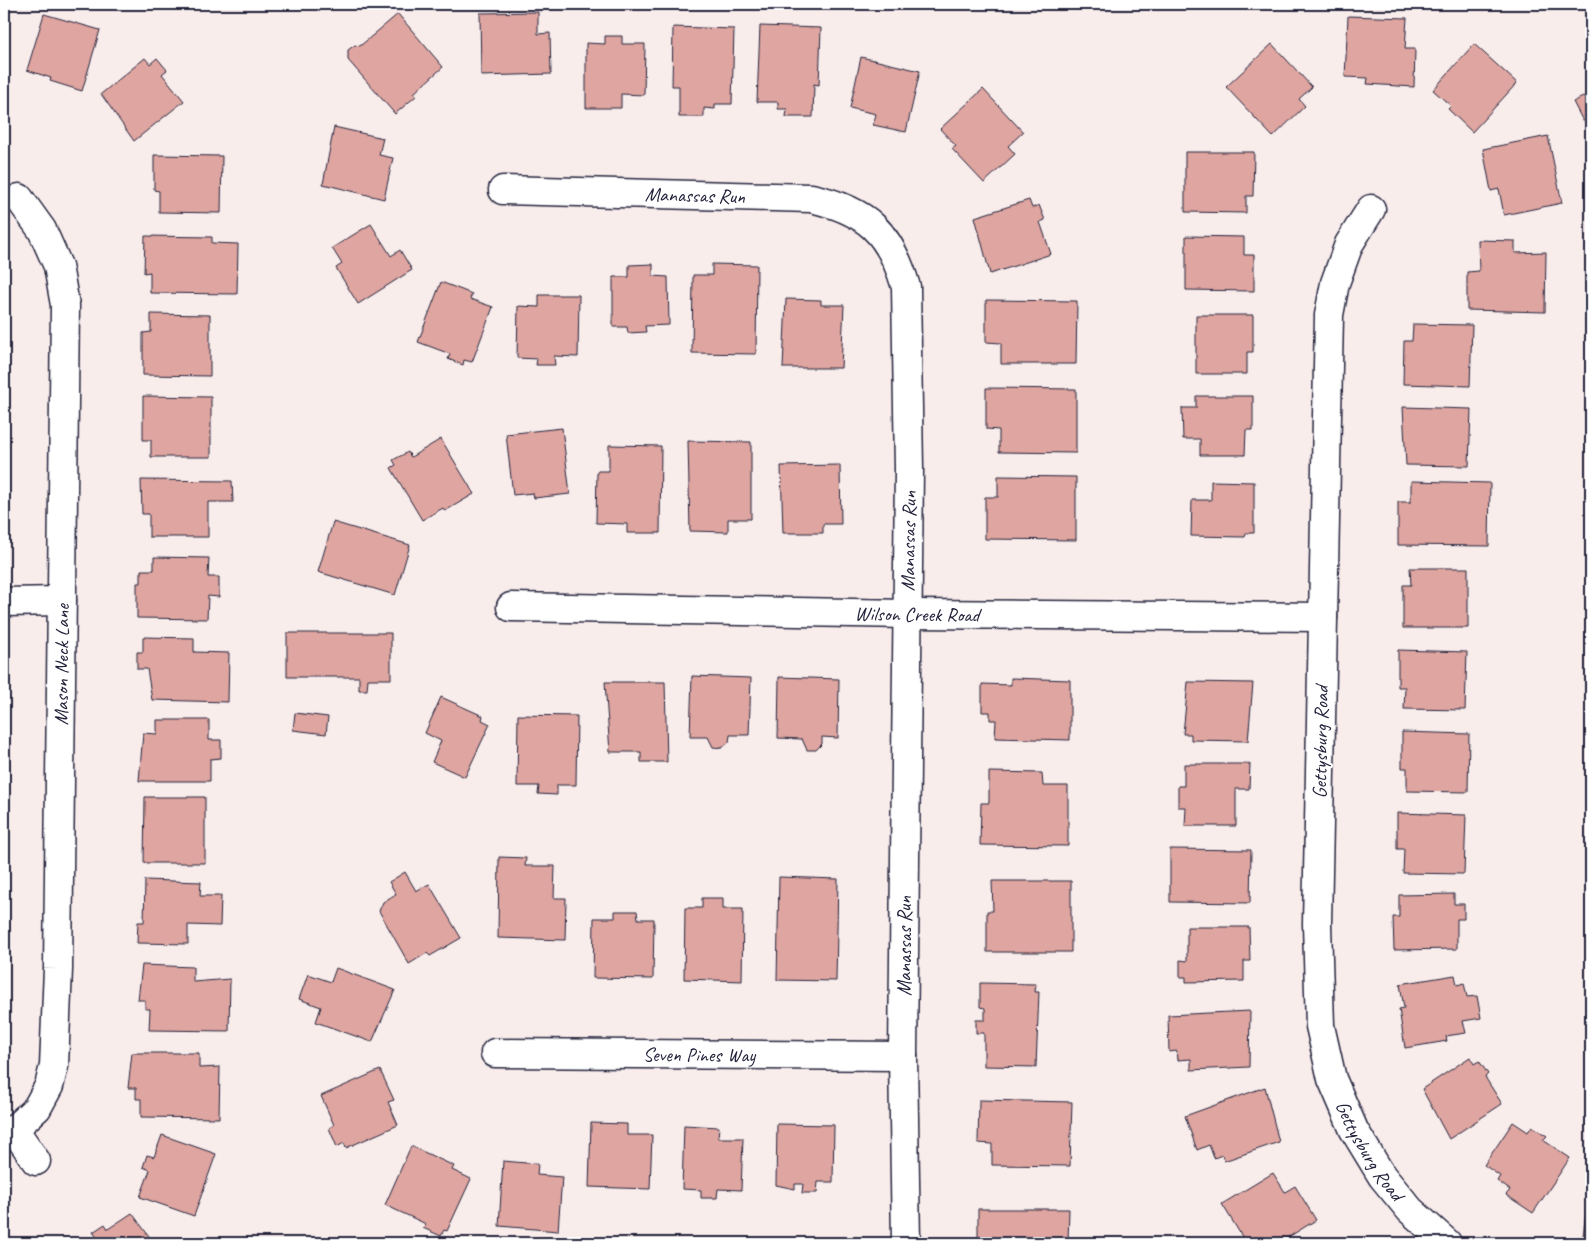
<svg xmlns="http://www.w3.org/2000/svg" width="1595" height="1247" font-family="Caveat,sans-serif">
	<style>
		.building { fill: #dfa5a0; stroke: #22223b }
		.lines { fill: none; stroke-linecap: round; stroke-linejoin: round }
		.minor-casing { stroke: #22223b; stroke-width: 31 }
		.minor { stroke: #fff; stroke-width: 28 }
		.labels { text-anchor: middle; stroke-width: 4; stroke-linejoin: round; paint-order: stroke }
		.street-label { font-size: 20px; fill: #22223b; stroke: #fff }
	</style>
	<rect width="100%" height="100%" fill="#f9edec"/>
	<filter id="ink" filterUnits="userSpaceOnUse"><feTurbulence type="fractalNoise" baseFrequency=".02" numOctaves="2"/><feDisplacementMap in="SourceGraphic" scale="10" xChannelSelector="R" yChannelSelector="G"/><feConvolveMatrix kernelMatrix="1 2 1 2 8 2 1 2 1" color-interpolation-filters="sRGB"/></filter>
	<g filter="url(#ink)">
		<path class="building" d="M 4,8 L 5,8 L 7,84 L 4,84 Z
			M 538,12 L 538,34 L 550,33 L 551,74 L 481,76 L 480,13 Z
			M 44,14 L 100,30 L 82,91 L 50,81 L 51,78 L 27,70 Z
			M 398,14 L 443,67 L 414,93 L 416,96 L 395,114 L 348,60 L 348,50 L 355,45 L 360,46 Z
			M 1348,16 L 1407,18 L 1405,49 L 1415,49 L 1414,87 L 1367,84 L 1368,78 L 1345,77 Z
			M 760,26 L 821,28 L 819,85 L 814,84 L 813,117 L 786,117 L 787,109 L 778,109 L 778,102 L 757,102 Z
			M 673,27 L 734,29 L 732,104 L 715,104 L 715,109 L 704,108 L 704,117 L 679,117 L 679,86 L 672,86 Z
			M 605,36 L 622,36 L 622,44 L 645,44 L 644,95 L 621,94 L 621,108 L 586,108 L 586,43 L 605,44 Z
			M 1272,44 L 1312,87 L 1299,99 L 1305,106 L 1273,137 L 1226,87 Z
			M 1474,44 L 1517,83 L 1472,132 L 1448,109 L 1451,106 L 1433,90 Z
			M 861,57 L 920,71 L 906,132 L 873,125 L 876,114 L 850,108 Z
			M 145,58 L 150,64 L 157,58 L 167,70 L 162,74 L 184,101 L 134,141 L 101,94 Z
			M 983,89 L 1023,132 L 1008,146 L 1015,154 L 984,183 L 952,149 L 956,146 L 940,129 Z
			M 1591,93 L 1591,117 L 1583,121 L 1573,102 Z
			M 334,127 L 383,138 L 379,155 L 393,158 L 384,199 L 323,184 Z
			M 1548,136 L 1562,203 L 1504,215 L 1499,189 L 1491,191 L 1483,149 Z
			M 1185,152 L 1254,152 L 1253,196 L 1246,196 L 1246,213 L 1185,212 Z
			M 154,155 L 222,156 L 221,213 L 159,212 L 159,191 L 154,190 Z
			M 1029,200 L 1032,208 L 1039,205 L 1045,220 L 1040,222 L 1051,254 L 990,274 L 975,217 Z
			M 371,224 L 391,256 L 400,250 L 412,270 L 358,304 L 336,268 L 342,264 L 332,248 Z
			M 145,236 L 212,237 L 212,243 L 238,244 L 237,294 L 150,293 L 150,272 L 144,273 Z
			M 1186,236 L 1244,237 L 1244,255 L 1254,255 L 1254,291 L 1186,290 Z
			M 1478,240 L 1515,241 L 1515,253 L 1546,252 L 1545,312 L 1467,310 L 1467,272 L 1479,271 Z
			M 653,264 L 653,276 L 668,277 L 669,325 L 645,326 L 646,332 L 628,333 L 627,327 L 613,327 L 613,277 L 629,277 L 629,265 Z
			M 712,264 L 757,265 L 756,354 L 692,353 L 693,275 L 712,275 Z
			M 441,282 L 472,294 L 470,299 L 493,307 L 472,362 L 464,360 L 463,365 L 448,359 L 450,354 L 418,342 Z
			M 539,295 L 579,295 L 578,357 L 554,356 L 555,365 L 536,365 L 537,359 L 517,358 L 518,306 L 539,307 Z
			M 786,299 L 821,300 L 821,305 L 844,305 L 841,368 L 783,368 Z
			M 986,300 L 1077,301 L 1076,364 L 1001,364 L 1001,343 L 986,342 Z
			M 151,314 L 210,315 L 210,376 L 143,375 L 143,333 L 151,332 Z
			M 1196,315 L 1253,315 L 1253,352 L 1247,352 L 1247,374 L 1196,374 Z
			M 1413,324 L 1472,325 L 1470,386 L 1403,384 L 1404,341 L 1412,341 Z
			M 986,388 L 1076,389 L 1076,453 L 999,452 L 999,430 L 986,429 Z
			M 143,396 L 211,397 L 211,457 L 151,457 L 151,440 L 143,440 Z
			M 1196,396 L 1253,396 L 1253,430 L 1246,430 L 1245,455 L 1200,455 L 1200,439 L 1183,439 L 1182,408 L 1196,408 Z
			M 1403,407 L 1471,409 L 1469,466 L 1406,465 Z
			M 562,428 L 570,494 L 534,498 L 533,493 L 513,495 L 506,434 Z
			M 441,439 L 474,494 L 445,511 L 443,508 L 422,520 L 391,468 L 396,465 L 393,460 L 408,452 L 411,457 Z
			M 688,441 L 751,442 L 751,519 L 728,519 L 728,532 L 690,531 Z
			M 609,445 L 661,446 L 660,533 L 627,533 L 627,524 L 596,523 L 597,471 L 609,471 Z
			M 840,465 L 841,524 L 823,524 L 823,533 L 783,533 L 781,466 Z
			M 998,476 L 1076,477 L 1076,540 L 985,539 L 985,497 L 998,497 Z
			M 141,480 L 232,481 L 233,502 L 208,502 L 208,537 L 149,537 L 149,514 L 142,514 Z
			M 1211,481 L 1254,482 L 1254,533 L 1246,533 L 1245,537 L 1191,536 L 1192,500 L 1211,500 Z
			M 1411,481 L 1490,483 L 1489,546 L 1398,545 L 1398,502 L 1411,502 Z
			M 333,522 L 410,545 L 395,595 L 318,572 Z
			M 154,557 L 209,558 L 208,577 L 219,577 L 219,597 L 208,596 L 207,619 L 137,618 L 137,583 L 141,583 L 141,570 L 154,570 Z
			M 1410,568 L 1468,568 L 1468,628 L 1403,628 L 1403,585 L 1411,585 Z
			M 287,633 L 391,633 L 391,679 L 368,679 L 367,690 L 359,690 L 359,677 L 287,677 Z
			M 143,637 L 194,638 L 194,652 L 229,653 L 228,702 L 152,700 L 147,669 L 137,669 L 137,652 L 143,652 Z
			M 1398,650 L 1467,652 L 1465,710 L 1404,709 L 1405,687 L 1398,687 Z
			M 692,676 L 751,678 L 749,735 L 730,735 L 729,742 L 722,748 L 713,747 L 708,737 L 690,737 Z
			M 779,677 L 839,679 L 838,738 L 822,737 L 822,744 L 816,750 L 807,750 L 802,739 L 778,738 Z
			M 1011,678 L 1070,680 L 1070,740 L 995,738 L 996,720 L 990,720 L 990,712 L 982,712 L 982,684 L 1011,685 Z
			M 605,682 L 665,682 L 667,762 L 641,762 L 641,752 L 610,752 Z
			M 1188,682 L 1253,683 L 1248,741 L 1191,740 L 1191,734 L 1183,734 Z
			M 441,697 L 483,716 L 482,720 L 490,724 L 465,777 L 432,762 L 441,741 L 425,733 Z
			M 295,713 L 328,717 L 326,734 L 293,730 Z
			M 518,715 L 577,716 L 576,785 L 557,785 L 557,795 L 538,794 L 539,786 L 517,786 Z
			M 157,720 L 209,720 L 209,740 L 221,740 L 221,758 L 210,759 L 210,781 L 139,781 L 143,733 L 157,734 Z
			M 1402,732 L 1469,734 L 1468,792 L 1407,791 L 1407,768 L 1402,768 Z
			M 1184,764 L 1250,764 L 1249,789 L 1236,789 L 1236,826 L 1185,826 L 1186,807 L 1178,807 L 1178,786 L 1184,786 Z
			M 989,772 L 1042,773 L 1043,786 L 1068,786 L 1068,846 L 980,845 L 981,803 L 989,803 Z
			M 145,797 L 205,797 L 205,863 L 144,863 Z
			M 1397,813 L 1466,815 L 1464,874 L 1403,873 L 1404,849 L 1397,849 Z
			M 1170,849 L 1251,850 L 1250,903 L 1170,902 Z
			M 499,857 L 526,858 L 525,866 L 555,866 L 554,898 L 566,898 L 565,940 L 498,938 Z
			M 405,872 L 416,891 L 429,884 L 461,938 L 430,956 L 427,953 L 409,964 L 379,911 L 383,902 L 396,894 L 389,882 Z
			M 779,877 L 838,879 L 836,981 L 777,980 Z
			M 145,880 L 201,882 L 200,896 L 221,896 L 220,926 L 188,925 L 188,944 L 137,943 L 138,922 L 144,922 Z
			M 992,881 L 1071,881 L 1071,952 L 987,952 L 987,911 L 993,911 Z
			M 1454,894 L 1454,904 L 1464,904 L 1464,919 L 1457,919 L 1457,949 L 1394,950 L 1393,917 L 1399,917 L 1399,895 Z
			M 702,898 L 723,898 L 723,909 L 743,909 L 742,981 L 684,979 L 685,908 L 702,908 Z
			M 615,911 L 637,911 L 638,919 L 654,919 L 653,979 L 593,978 L 594,918 L 615,918 Z
			M 1187,927 L 1249,927 L 1250,961 L 1244,961 L 1244,981 L 1186,982 L 1186,977 L 1180,977 L 1180,960 L 1187,961 Z
			M 142,965 L 193,967 L 193,982 L 230,979 L 229,1031 L 149,1030 L 150,1009 L 145,1009 L 145,1000 L 138,1000 Z
			M 336,968 L 395,990 L 372,1042 L 316,1022 L 321,1007 L 299,999 L 308,974 L 331,982 Z
			M 1455,975 L 1457,985 L 1464,983 L 1467,997 L 1477,996 L 1481,1018 L 1463,1021 L 1466,1033 L 1446,1036 L 1447,1041 L 1405,1048 L 1399,1009 L 1404,1008 L 1400,984 Z
			M 980,983 L 1036,984 L 1035,992 L 1039,992 L 1036,1067 L 984,1066 L 984,1033 L 976,1033 L 976,1020 L 985,1020 L 985,1008 L 980,1007 Z
			M 1250,1011 L 1249,1067 L 1191,1070 L 1191,1059 L 1178,1060 L 1177,1051 L 1169,1052 L 1168,1015 Z
			M 132,1053 L 199,1053 L 199,1068 L 220,1067 L 219,1118 L 141,1117 L 141,1099 L 136,1099 L 136,1088 L 128,1088 Z
			M 1470,1057 L 1474,1064 L 1479,1061 L 1488,1074 L 1485,1077 L 1502,1104 L 1449,1139 L 1422,1089 Z
			M 380,1070 L 394,1100 L 388,1102 L 398,1125 L 346,1148 L 344,1143 L 337,1147 L 329,1128 L 334,1125 L 321,1096 Z
			M 1265,1087 L 1279,1142 L 1224,1161 L 1222,1155 L 1214,1158 L 1209,1145 L 1197,1150 L 1185,1116 Z
			M 979,1100 L 1072,1102 L 1070,1166 L 992,1165 L 992,1144 L 978,1143 Z
			M 1513,1122 L 1528,1132 L 1532,1126 L 1547,1136 L 1543,1140 L 1570,1158 L 1533,1213 L 1506,1195 L 1510,1190 L 1497,1181 L 1500,1176 L 1484,1165 Z
			M 591,1123 L 627,1124 L 627,1135 L 652,1135 L 650,1189 L 589,1187 Z
			M 777,1124 L 834,1125 L 833,1182 L 818,1182 L 817,1193 L 802,1193 L 803,1184 L 795,1184 L 795,1189 L 776,1185 Z
			M 684,1125 L 719,1127 L 718,1138 L 743,1138 L 741,1190 L 718,1189 L 717,1198 L 701,1198 L 701,1190 L 682,1189 Z
			M 162,1135 L 216,1154 L 194,1216 L 140,1197 L 150,1170 L 143,1167 L 147,1155 L 154,1157 Z
			M 411,1146 L 454,1166 L 452,1170 L 471,1179 L 447,1231 L 444,1230 L 441,1236 L 423,1228 L 426,1224 L 385,1205 Z
			M 503,1161 L 538,1164 L 537,1175 L 562,1177 L 558,1231 L 499,1226 Z
			M 1273,1173 L 1285,1192 L 1295,1186 L 1316,1220 L 1279,1243 L 1246,1243 L 1222,1204 Z
			M 1590,1180 L 1591,1180 L 1591,1237 L 1583,1236 Z
			M 978,1209 L 1069,1209 L 1068,1243 L 978,1243 Z
			M 132,1213 L 154,1243 L 92,1243 L 98,1239 L 93,1232 L 105,1224 L 108,1229 Z"/>
		<g class="lines">
			<g class="minor-casing">
				<g id="minor">
					<path id="s1" d="M 503,190 L 811,198 C 866,210 890,232 906,287 L 909,469 L 903,1056 L 906,1243"/>
					<path id="s2" d="M 1371,209 L 1349,244 L 1335,283 L 1329,315 L 1317,924 L 1320,1026 L 1332,1079 L 1354,1130 L 1382,1176 L 1410,1210 L 1447,1243"/>
					<path d="M 4,602 L 62,601"/>
					<path id="s3" d="M 511,607 L 907,614 L 1323,617"/>
					<path id="s4" d="M 495,1053 L 903,1056"/>
					<path d="M 14,1129 L 36,1161"/>
					<path id="s5" d="M 4,1133 L 14,1129 L 37,1108 L 49,1086 L 54,1066 L 58,969 L 65,305 L 58,266 L 42,230 L 19,198"/>
				</g>
			</g>
			<use href="#minor" class="minor"/>
		</g>
	</g>
	<g class="labels">
		<g class="street-label">
			<text dy="7" stroke="none"><textPath href="#s1" startOffset="192">Manassas Run</textPath></text>
			<text transform="translate(908 541) rotate(-89)" y="7">Manassas Run</text>
			<text dy="7" stroke="none"><textPath href="#s3" startOffset="406">Wilson Creek Road</textPath></text>
			<text dy="7" stroke="none"><textPath href="#s5" startOffset="489">Mason Neck Lane</textPath></text>
			<text transform="translate(1320 742) rotate(-89)" y="7">Gettysburg Road</text>
			<text transform="translate(904 946) rotate(-90)" y="7">Manassas Run</text>
			<text dy="7" stroke="none"><textPath href="#s4" startOffset="204">Seven Pines Way</textPath></text>
			<text dy="7" stroke="none"><textPath href="#s2" startOffset="962">Gettysburg Road</textPath></text>
		</g>
	</g>
	<rect width="1595" height="1247" fill="none" stroke="#fff" stroke-width="20"/>
	<rect x="10" y="10" width="1575" height="1227" fill="none" stroke="#22223b" stroke-width="2" filter="url(#ink)"/>
</svg>
